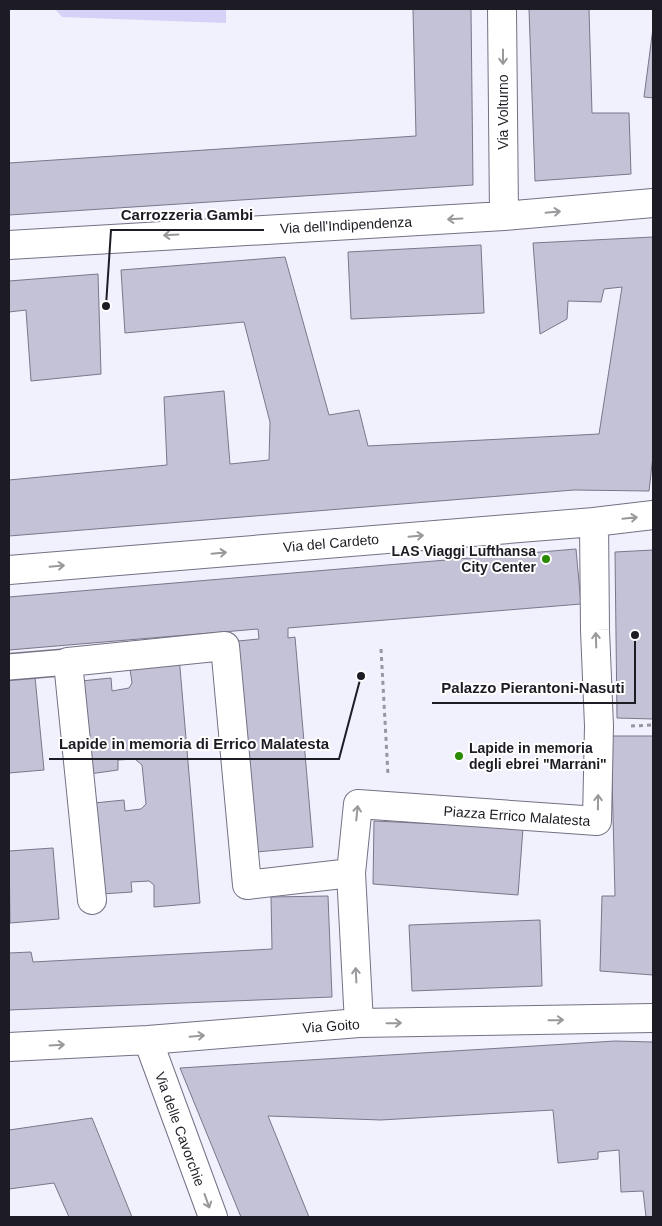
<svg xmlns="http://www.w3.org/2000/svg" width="662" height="1226" font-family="Helvetica,sans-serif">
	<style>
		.green { fill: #d5d1f7 }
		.building { fill: #c4c2d7; stroke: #79778a }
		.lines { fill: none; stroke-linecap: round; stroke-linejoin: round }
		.pedestrian-casing { stroke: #737184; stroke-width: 28 }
		.minor-casing { stroke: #737184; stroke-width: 30 }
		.path { stroke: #9796a1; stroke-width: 3; stroke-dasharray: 4 4; stroke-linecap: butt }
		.pedestrian { stroke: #fff; stroke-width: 25 }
		.minor { stroke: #fff; stroke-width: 28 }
		.oneway { stroke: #99999c }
		.poi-dot { fill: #298b00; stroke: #fff; stroke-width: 2 }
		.labels { text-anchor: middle; stroke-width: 4; stroke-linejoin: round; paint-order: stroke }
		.street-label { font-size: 14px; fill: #1d1c24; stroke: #fff }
		.poi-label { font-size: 14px; font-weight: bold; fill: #1d1c24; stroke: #fff; text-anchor: end }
		.leader { fill: none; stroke: #1d1c24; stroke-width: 2 }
		.callout-dot { fill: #1d1c24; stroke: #fff; stroke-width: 2 }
		.callout-label { font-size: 15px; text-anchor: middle; font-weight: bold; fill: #1d1c24; stroke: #fff; stroke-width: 4; stroke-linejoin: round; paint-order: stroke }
	</style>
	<rect width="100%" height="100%" fill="#f1f0fd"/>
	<path class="green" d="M 55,9 L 226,9 L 226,23 L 62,17 Z"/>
	<path class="building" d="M 413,9 L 471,9 L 473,185 L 9,215 L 9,163 L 416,136 Z
		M 529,9 L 589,9 L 592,113 L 629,113 L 631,174 L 535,181 Z
		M 653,28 L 653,98 L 644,97 Z
		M 653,237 L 653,456 L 649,491 L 574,490 L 9,536 L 9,480 L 167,465 L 164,397 L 224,391 L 230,464 L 269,460 L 270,422 L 244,322 L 125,333 L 121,270 L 285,257 L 329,415 L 359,410 L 368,446 L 599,434 L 622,287 L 604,289 L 601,302 L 568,301 L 567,319 L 540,334 L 533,243 Z
		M 481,245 L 484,313 L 351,319 L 348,252 Z
		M 98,274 L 101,374 L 31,381 L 26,310 L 9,312 L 9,281 Z
		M 576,549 L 581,604 L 288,628 L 288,638 L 295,637 L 313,847 L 256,852 L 238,641 L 259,639 L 258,629 L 9,650 L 9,597 Z
		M 653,550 L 653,719 L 617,718 L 615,552 Z
		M 179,656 L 200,903 L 154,907 L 154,885 L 149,881 L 131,882 L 132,892 L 101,894 L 94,803 L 124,800 L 125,811 L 141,809 L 146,804 L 142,765 L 135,759 L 118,760 L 118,770 L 89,774 L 81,681 L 111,678 L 112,691 L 129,688 L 132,683 L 129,662 Z
		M 35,677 L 44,770 L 9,773 L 9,679 Z
		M 611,736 L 653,736 L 653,975 L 600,971 L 602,896 L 615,896 Z
		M 374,821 L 523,828 L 518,895 L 373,884 Z
		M 53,848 L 59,919 L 10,923 L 9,851 Z
		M 328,896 L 332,997 L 9,1010 L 9,953 L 31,952 L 33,962 L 272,949 L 271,897 Z
		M 540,920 L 542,986 L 412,991 L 409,925 Z
		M 615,1041 L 653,1042 L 653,1217 L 646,1217 L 643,1191 L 621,1192 L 619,1150 L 598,1152 L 598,1159 L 558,1163 L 553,1110 L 381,1120 L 268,1116 L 309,1217 L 241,1217 L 180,1068 Z
		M 92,1118 L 132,1217 L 69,1217 L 54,1183 L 9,1189 L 9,1130 Z"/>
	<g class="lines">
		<g class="pedestrian-casing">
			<path id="pedestrian" d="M 9,667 L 68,662"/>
		</g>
		<g class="minor-casing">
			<path id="minor" d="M 502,9 L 504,216
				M 9,245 L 504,216 L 653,203
				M 9,570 L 594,522 L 653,515
				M 92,900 L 68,662 L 225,646 L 247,885 L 351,873
				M 359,1023 L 351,873 L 358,804 L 597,821 L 599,726 L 595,630 L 594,522
				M 148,1040 L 213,1217
				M 9,1047 L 148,1040 L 359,1023 L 653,1018"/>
		</g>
		<path class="path" d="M 381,649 L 388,775
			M 631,726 L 653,725"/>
		<use href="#pedestrian" class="pedestrian"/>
		<use href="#minor" class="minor"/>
	</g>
	<defs><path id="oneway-shaft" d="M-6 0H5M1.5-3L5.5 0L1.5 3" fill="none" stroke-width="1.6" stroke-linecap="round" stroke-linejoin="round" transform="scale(1.25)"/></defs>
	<g class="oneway">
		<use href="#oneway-shaft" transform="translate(503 57) rotate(90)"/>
		<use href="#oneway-shaft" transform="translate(553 212) rotate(-5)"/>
		<use href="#oneway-shaft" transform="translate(455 219) rotate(177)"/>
		<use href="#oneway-shaft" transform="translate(171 235) rotate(177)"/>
		<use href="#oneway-shaft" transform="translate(630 518) rotate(-6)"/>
		<use href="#oneway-shaft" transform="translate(416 536) rotate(-5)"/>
		<use href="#oneway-shaft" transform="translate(219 553) rotate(-5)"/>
		<use href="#oneway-shaft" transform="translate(57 566) rotate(-5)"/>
		<use href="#oneway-shaft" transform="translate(596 640) rotate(-92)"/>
		<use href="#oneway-shaft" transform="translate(598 802) rotate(-89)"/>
		<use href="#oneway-shaft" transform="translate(357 813) rotate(-84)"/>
		<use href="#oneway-shaft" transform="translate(356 975) rotate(-93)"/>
		<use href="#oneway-shaft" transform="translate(556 1020) rotate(-1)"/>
		<use href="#oneway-shaft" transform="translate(394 1023) rotate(-1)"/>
		<use href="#oneway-shaft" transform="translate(197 1036) rotate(-5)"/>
		<use href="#oneway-shaft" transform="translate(57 1045) rotate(-3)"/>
		<use href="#oneway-shaft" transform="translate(207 1201) rotate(70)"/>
	</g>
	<g class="poi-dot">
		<circle cx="546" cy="559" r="5"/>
		<circle cx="459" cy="756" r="5"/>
	</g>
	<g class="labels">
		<g class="street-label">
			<text transform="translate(503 112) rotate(-90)" y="5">Via Volturno</text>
			<text transform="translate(346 225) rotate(-3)" y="5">Via dell'Indipendenza</text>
			<text transform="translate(331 543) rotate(-5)" y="5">Via del Cardeto</text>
			<text transform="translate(517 816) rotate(4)" y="5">Piazza Errico Malatesta</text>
			<text transform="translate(331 1026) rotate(-4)" y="5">Via Goito</text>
			<text transform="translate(180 1129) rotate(70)" y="5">Via delle Cavorchie</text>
		</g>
		<g class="poi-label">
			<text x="536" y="556">LAS Viaggi Lufthansa<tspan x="536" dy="16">City Center</tspan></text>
			<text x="469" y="753" text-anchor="start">Lapide in memoria<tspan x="469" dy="16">degli ebrei "Marrani"</tspan></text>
		</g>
	</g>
	<path class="leader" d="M106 306L111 230H264M635 635L635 703H432M361 676L339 759H49"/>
	<g class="callout-dot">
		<circle cx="106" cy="306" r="5"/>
		<circle cx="635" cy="635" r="5"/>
		<circle cx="361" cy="676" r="5"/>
	</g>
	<g class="callout-label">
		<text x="187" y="220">Carrozzeria Gambi</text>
		<text x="533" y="693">Palazzo Pierantoni-Nasuti</text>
		<text x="194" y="749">Lapide in memoria di Errico Malatesta</text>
	</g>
	<rect width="662" height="1226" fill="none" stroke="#1d1c24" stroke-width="20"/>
</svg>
